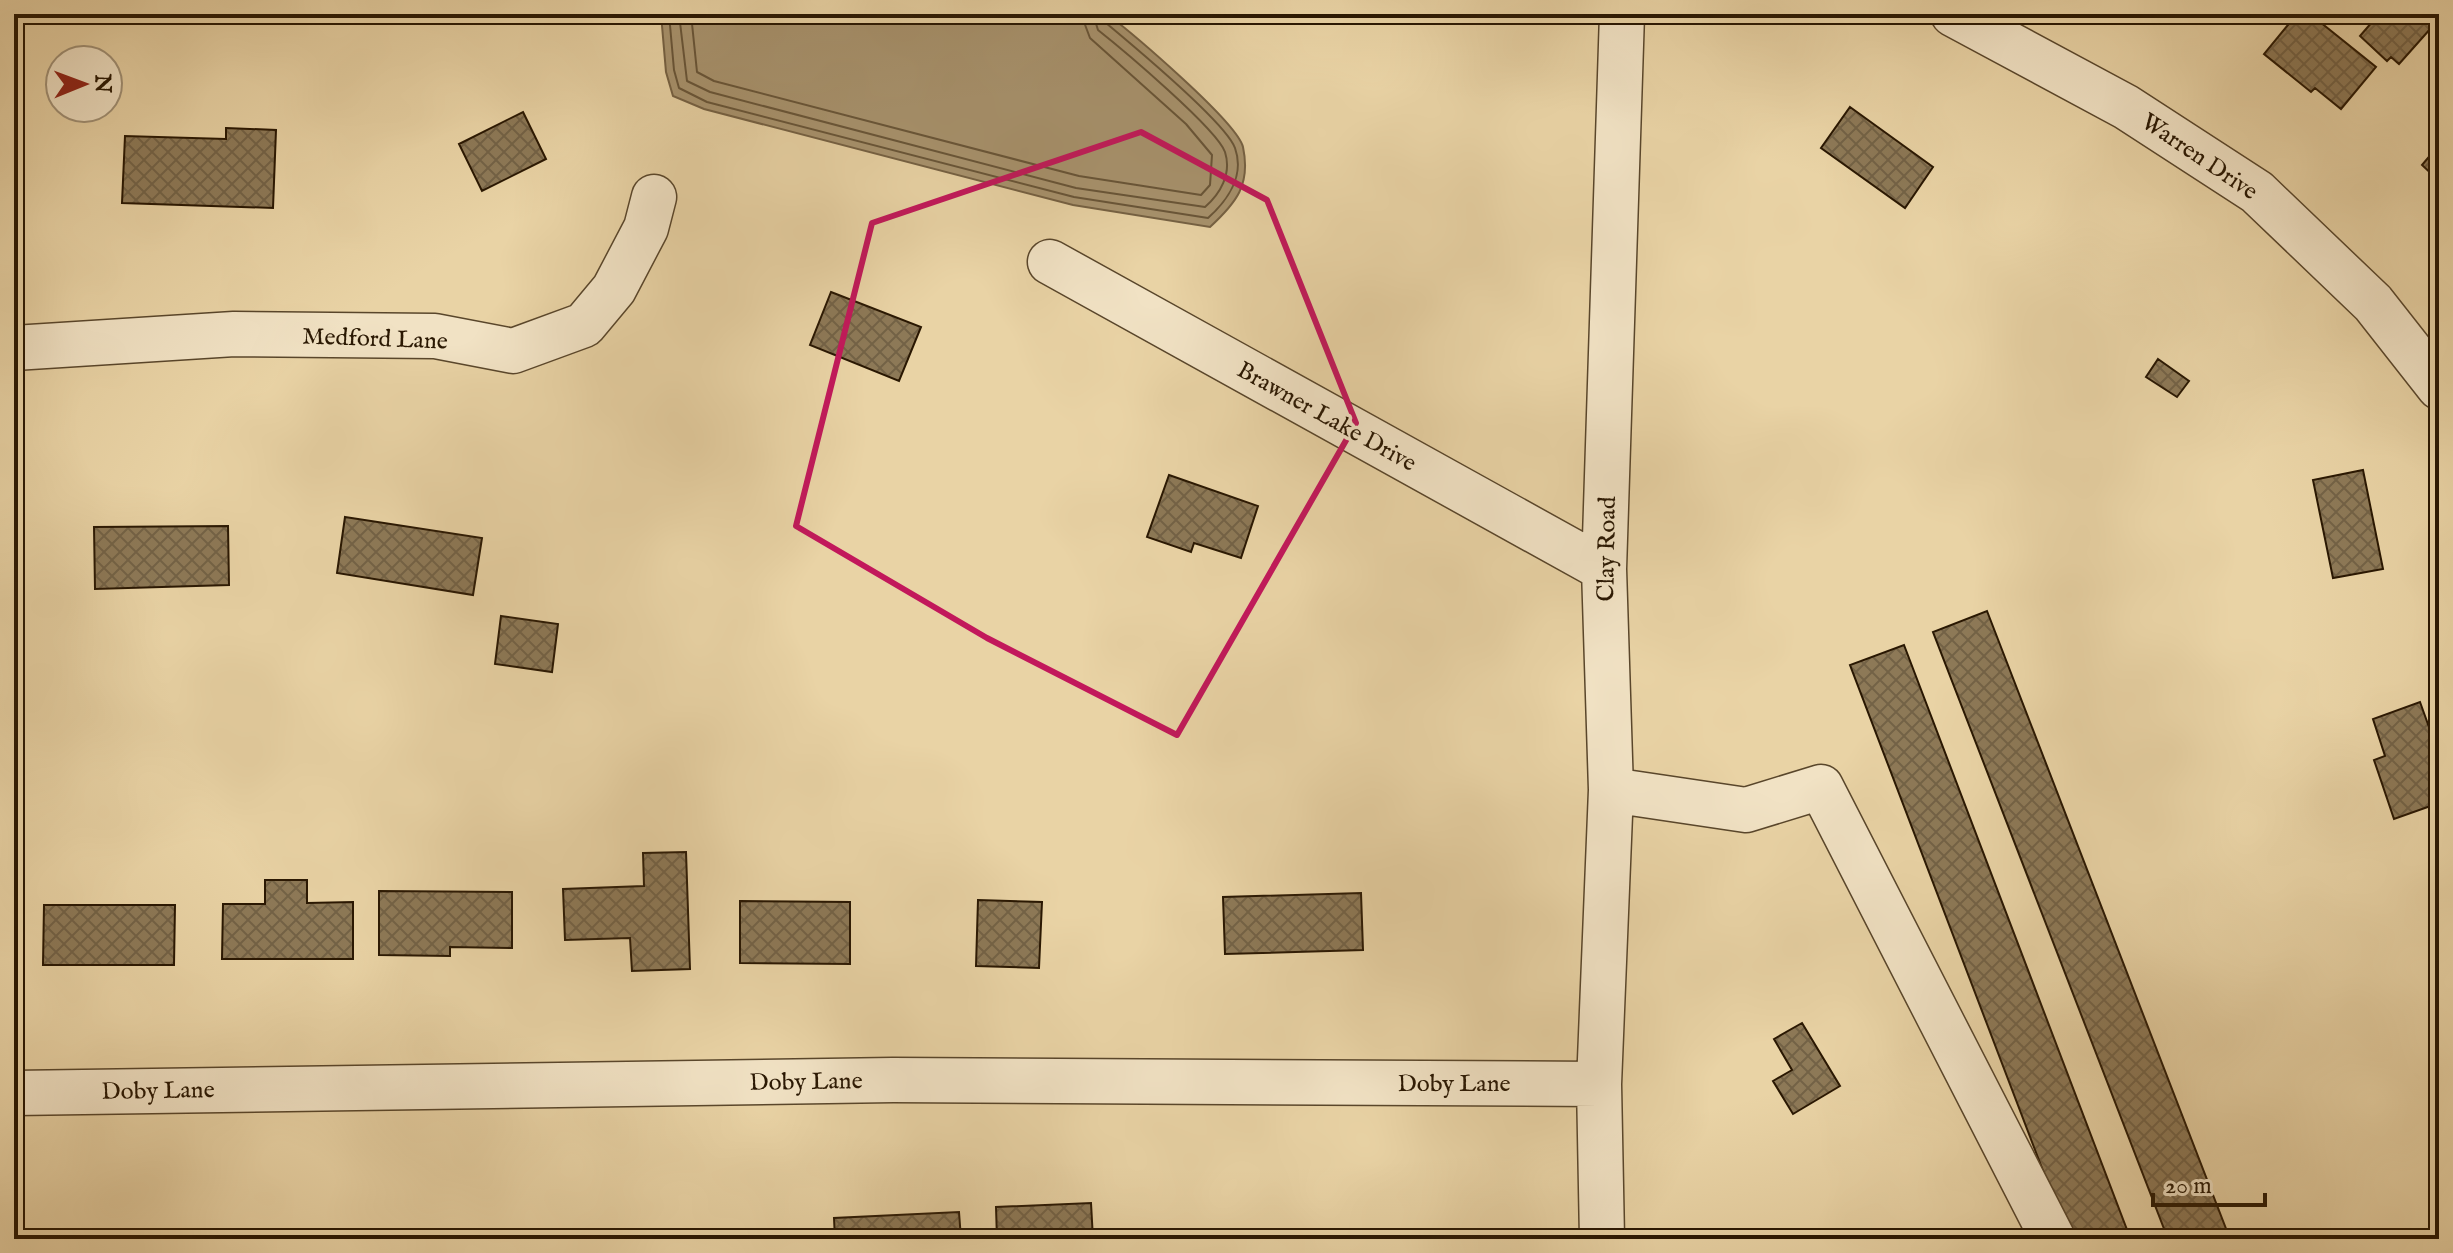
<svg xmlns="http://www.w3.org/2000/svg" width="2453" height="1253" font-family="'IM FELL English',serif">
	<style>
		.water { fill: #a8936e; stroke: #756143; stroke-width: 2 }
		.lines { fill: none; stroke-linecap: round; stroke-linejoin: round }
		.shore { stroke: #685538; stroke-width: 2 }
		.building { fill: url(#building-cross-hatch); stroke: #291702; stroke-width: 2 }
		.minor-casing { stroke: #59462b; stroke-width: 47 }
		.minor { stroke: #f1e2c4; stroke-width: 44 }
		.marked { fill: none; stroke: #c2185b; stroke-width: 6; stroke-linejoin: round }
		.labels { text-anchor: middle; stroke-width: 7; stroke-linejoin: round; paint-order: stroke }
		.street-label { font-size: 24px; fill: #291702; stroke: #f1e2c4 }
	</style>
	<defs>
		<pattern id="building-cross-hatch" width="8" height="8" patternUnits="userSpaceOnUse" patternTransform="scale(2)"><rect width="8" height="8" fill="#8d7957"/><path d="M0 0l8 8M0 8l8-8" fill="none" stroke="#736246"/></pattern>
	</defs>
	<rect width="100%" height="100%" fill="#e9d3a5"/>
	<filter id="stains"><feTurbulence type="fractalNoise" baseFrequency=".0025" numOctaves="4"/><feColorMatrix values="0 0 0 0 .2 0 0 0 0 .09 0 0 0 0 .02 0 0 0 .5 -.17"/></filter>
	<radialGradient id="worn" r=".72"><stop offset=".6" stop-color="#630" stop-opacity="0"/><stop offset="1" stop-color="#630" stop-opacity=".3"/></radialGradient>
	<path class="water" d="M 661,14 L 1107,14 C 1132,33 1237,122 1243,147 C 1251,185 1236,203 1210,227 L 1073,205 L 704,109 L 673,96 L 666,72 Z"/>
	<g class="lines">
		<path class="shore" d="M 669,14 L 674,70 L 679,88 L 707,102 L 1074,197 L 1208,218 C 1227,201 1245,176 1235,148 C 1226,123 1130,43 1106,23 L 1103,14
			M 679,14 L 687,81 L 710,92 L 1076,188 L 1205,207 C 1220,194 1232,174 1225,152 C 1217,129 1122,49 1098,30 L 1093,14
			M 691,14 L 697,72 L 714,81 L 1079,176 L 1201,195 L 1210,185 L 1212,155 L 1186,124 L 1090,38 L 1081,14"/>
	</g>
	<path class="building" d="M 2297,14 L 2310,14 L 2376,67 L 2341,109 L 2315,88 L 2311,92 L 2264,54 Z
		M 2379,14 L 2439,14 L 2439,19 L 2399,64 L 2391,57 L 2387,61 L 2360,36 Z
		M 1850,107 L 1933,167 L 1905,208 L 1821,148 Z
		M 523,112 L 546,159 L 482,191 L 459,144 Z
		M 226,128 L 276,130 L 273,208 L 122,203 L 125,136 L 226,139 Z
		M 2439,145 L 2439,181 L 2422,165 Z
		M 831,292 L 921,327 L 899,381 L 810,345 Z
		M 2158,359 L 2189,381 L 2177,397 L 2146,377 Z
		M 2363,470 L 2383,569 L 2333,578 L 2313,480 Z
		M 1169,475 L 1258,506 L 1241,558 L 1194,543 L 1191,552 L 1147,537 Z
		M 345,517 L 482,538 L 473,595 L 337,573 Z
		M 228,526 L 229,585 L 95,589 L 94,527 Z
		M 1987,611 L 2230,1239 L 2168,1239 L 1933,632 Z
		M 501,616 L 558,624 L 552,672 L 495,664 Z
		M 1904,645 L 2129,1235 L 2119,1239 L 2069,1239 L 1850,665 Z
		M 2420,702 L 2439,755 L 2439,803 L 2394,819 L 2374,760 L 2385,756 L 2373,719 Z
		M 686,852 L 690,969 L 632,971 L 630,938 L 565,940 L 563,889 L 644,886 L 643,853 Z
		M 265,880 L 307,880 L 307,903 L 353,902 L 353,959 L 222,959 L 223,904 L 265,904 Z
		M 379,891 L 512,892 L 512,948 L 450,947 L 450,956 L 379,955 Z
		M 1361,893 L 1363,950 L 1225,954 L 1223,897 Z
		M 978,900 L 1042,902 L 1039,968 L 976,966 Z
		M 740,901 L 850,902 L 850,964 L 740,963 Z
		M 44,905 L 175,905 L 174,965 L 43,965 Z
		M 1802,1023 L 1840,1086 L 1793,1114 L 1773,1081 L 1792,1070 L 1774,1039 Z
		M 1091,1203 L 1093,1239 L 997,1239 L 996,1207 Z
		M 959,1212 L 961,1239 L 835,1239 L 834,1218 Z"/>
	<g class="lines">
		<g class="minor-casing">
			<path id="minor" d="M 1953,14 L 2126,107 L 2257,192 L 2373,303 L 2439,387
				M 1050,262 L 1604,569
				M 14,348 L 234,334 L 435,336 L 513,351 L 584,325 L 614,289 L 646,228 L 654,197
				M 1611,790 L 1746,810 L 1821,787 L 2053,1239
				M 14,1093 L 893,1080 L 1599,1084
				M 1602,1239 L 1599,1084 L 1611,790 L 1604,569 L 1622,14"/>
		</g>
		<use href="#minor" class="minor"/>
	</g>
	<path class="marked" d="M 1141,132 L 1267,200 L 1356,423 L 1177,735 L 987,638 L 796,526 L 872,223 Z"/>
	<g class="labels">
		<g class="street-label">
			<text transform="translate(2200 156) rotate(34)" y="8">Warren Drive</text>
			<text transform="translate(375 338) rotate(2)" y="8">Medford Lane</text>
			<text transform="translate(1327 416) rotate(29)" y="8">Brawner Lake Drive</text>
			<text transform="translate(1606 549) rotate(-89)" y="8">Clay Road</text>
			<text transform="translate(806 1081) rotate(-1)" y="8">Doby Lane</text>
			<text x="1454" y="1091">Doby Lane</text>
			<text transform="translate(158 1090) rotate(-1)" y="8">Doby Lane</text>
		</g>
	</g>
	<rect width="2453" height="1253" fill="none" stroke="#e9d3a5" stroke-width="48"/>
	<rect x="16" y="16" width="2421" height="1221" fill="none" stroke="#291702" stroke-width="4"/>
	<rect x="24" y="24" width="2405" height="1205" fill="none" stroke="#291702" stroke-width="2"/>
	<g transform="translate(84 84) rotate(89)"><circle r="38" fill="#f1e2c4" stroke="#a19176" stroke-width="2"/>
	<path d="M0-6L14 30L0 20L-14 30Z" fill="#8f2418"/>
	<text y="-12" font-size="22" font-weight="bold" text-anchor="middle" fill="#291702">N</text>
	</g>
	<path d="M2153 1193v12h112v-12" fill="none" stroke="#291702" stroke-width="4"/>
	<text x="2165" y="1193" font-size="24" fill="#291702" stroke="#f1e2c4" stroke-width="6" paint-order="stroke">20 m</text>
	<rect width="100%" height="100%" filter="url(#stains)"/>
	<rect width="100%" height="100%" fill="url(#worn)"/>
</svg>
